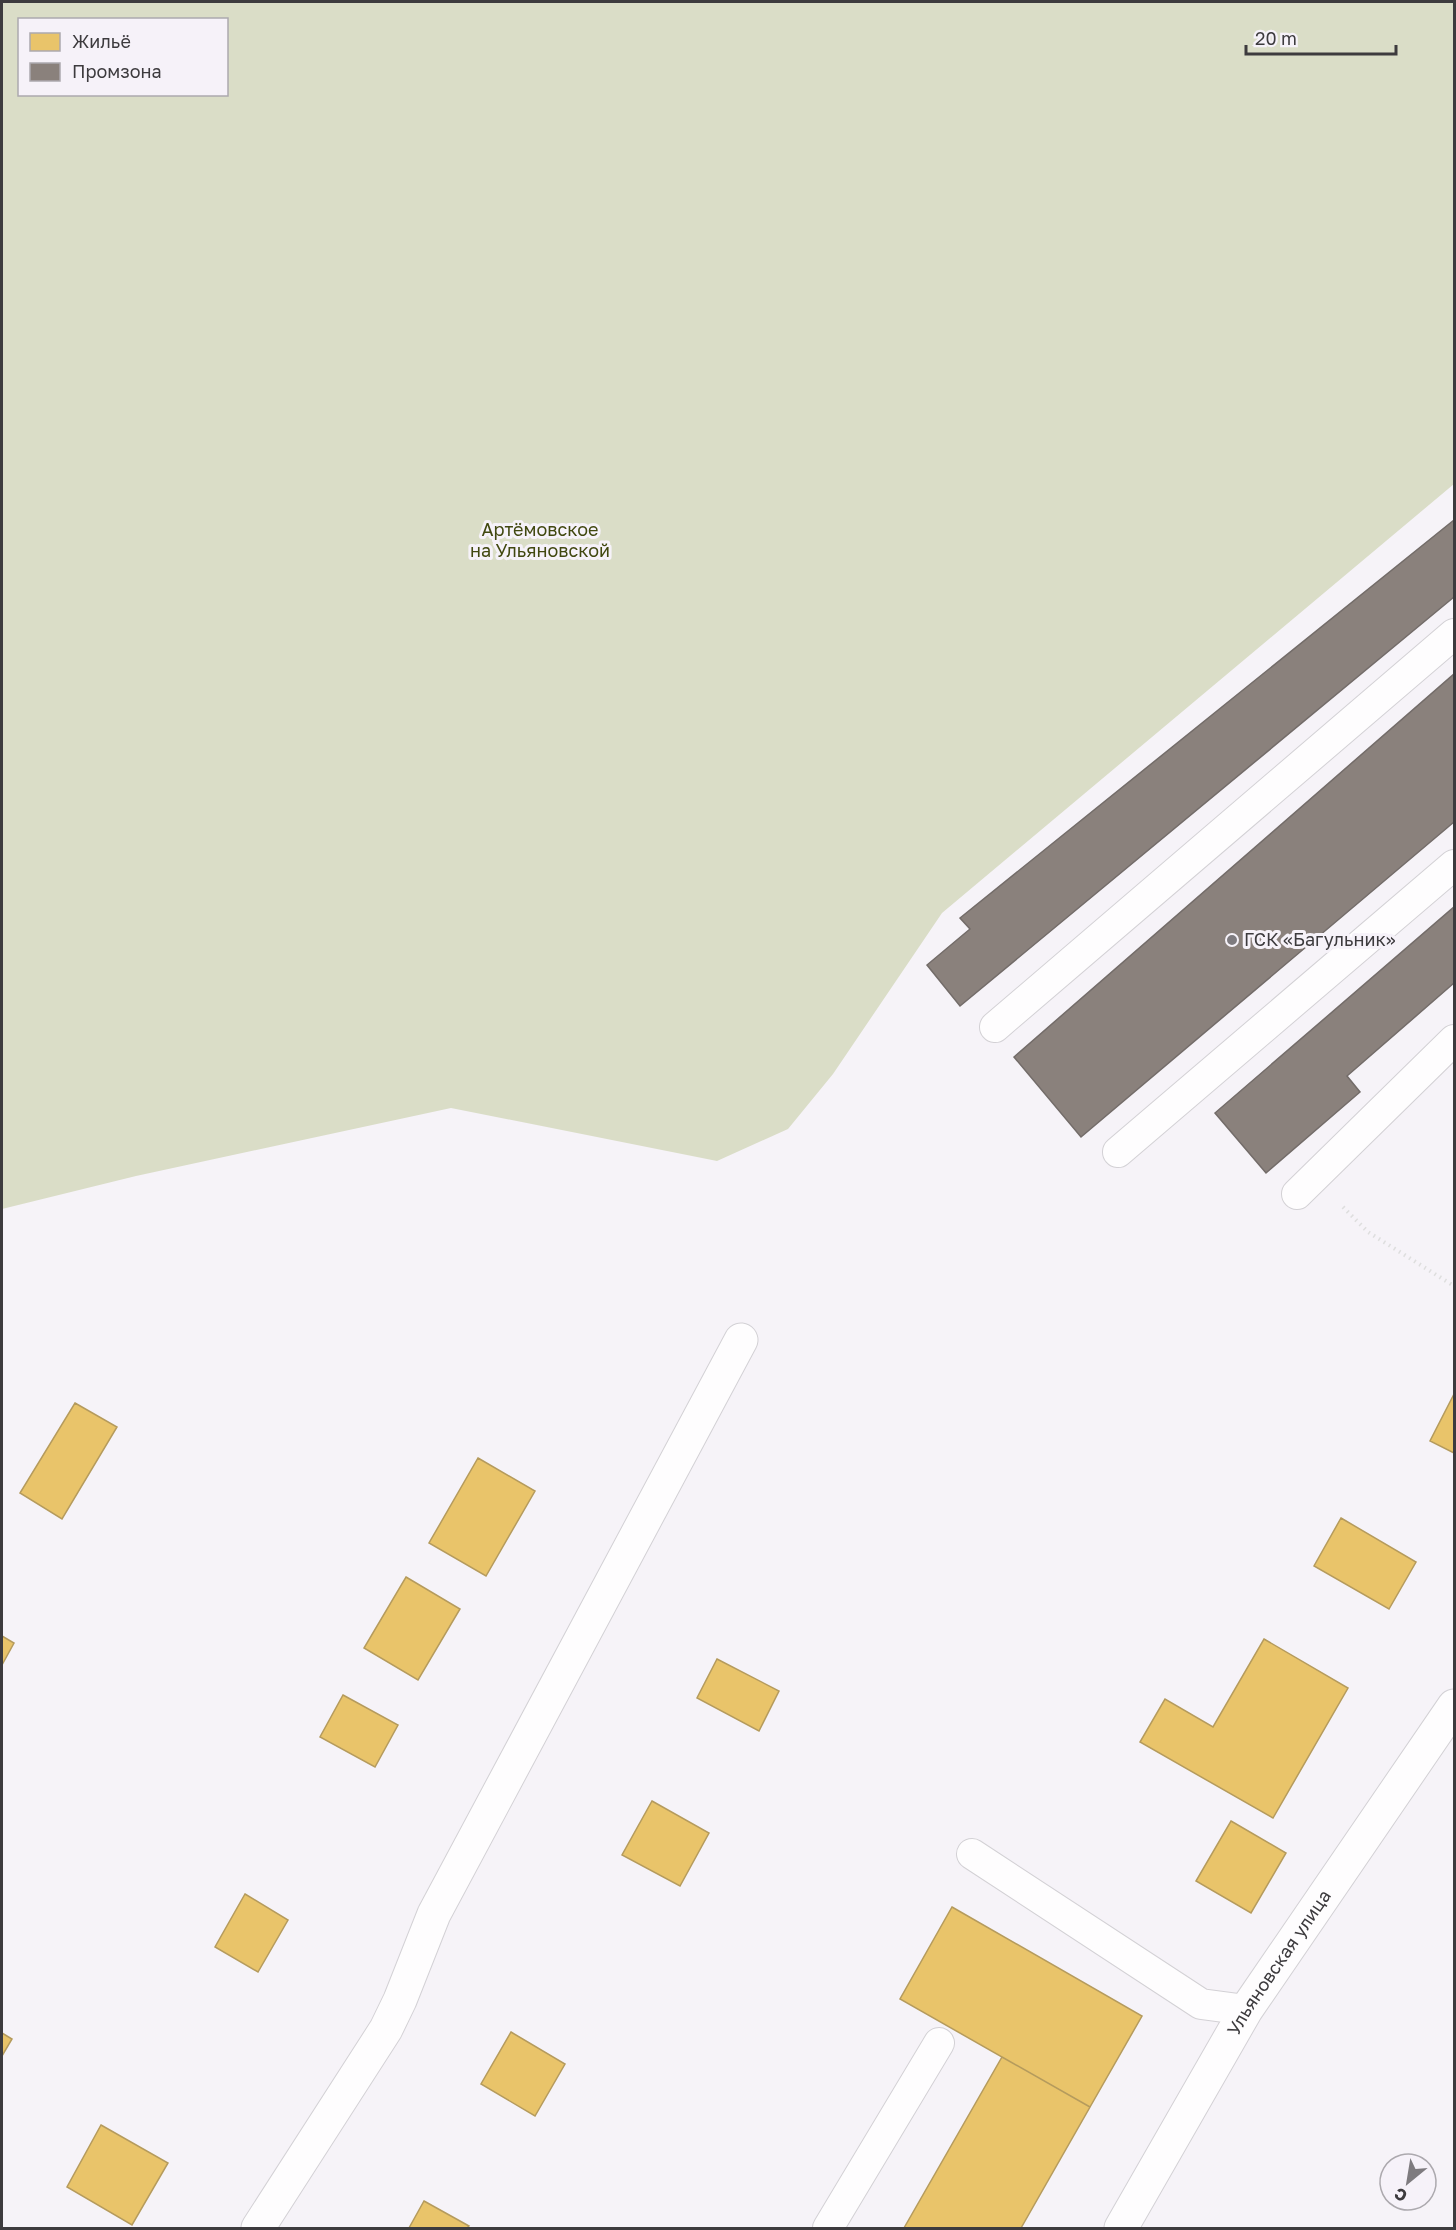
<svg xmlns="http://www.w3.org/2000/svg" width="1456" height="2230" font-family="'Golos Text',sans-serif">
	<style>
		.green { fill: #daddc7; fill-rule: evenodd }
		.homes { fill: #e9c46a; stroke: #b59b5d; stroke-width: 1.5 }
		.industry { fill: #8a817c; stroke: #736c69; stroke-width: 1.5 }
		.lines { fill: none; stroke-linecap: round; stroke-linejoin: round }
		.service-casing { stroke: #d3d1d5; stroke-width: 32 }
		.minor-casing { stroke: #d3d1d5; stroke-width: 35 }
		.path { stroke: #dedede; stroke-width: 4; stroke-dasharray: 1.5 4.5; stroke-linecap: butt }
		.service { stroke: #fefdfe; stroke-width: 30 }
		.minor { stroke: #fefdfe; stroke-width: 33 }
		.poi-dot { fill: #7e7b7f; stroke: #f6f2f9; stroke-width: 2 }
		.labels { text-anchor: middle; stroke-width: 6; stroke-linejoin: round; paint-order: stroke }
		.park-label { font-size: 18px; fill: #414810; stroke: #f6f2f9 }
		.poi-label { font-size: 18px; fill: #3d3b3e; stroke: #f6f2f9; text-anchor: start }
		.street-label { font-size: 18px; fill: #3d3b3e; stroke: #f6f2f9 }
	</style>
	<rect width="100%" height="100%" fill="#f6f3f8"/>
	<path class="green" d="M 2,2 L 1454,2 L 1454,484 L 942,913 L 833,1074 L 788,1129 L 717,1161 L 451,1108 L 136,1176 L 2,1209 ZM 20,20 L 226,20 L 226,94 L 20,94 Z"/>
	<path class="homes" d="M 1454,1394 L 1454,1453 L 1430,1441 Z
		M 75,1403 L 117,1427 L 62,1519 L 20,1493 Z
		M 478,1458 L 535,1491 L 486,1576 L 429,1543 Z
		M 1341,1518 L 1416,1562 L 1389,1609 L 1314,1566 Z
		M 406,1577 L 460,1609 L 418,1680 L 364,1648 Z
		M 2,1636 L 14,1643 L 2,1665 Z
		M 1264,1639 L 1348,1688 L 1273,1818 L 1140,1742 L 1165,1699 L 1213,1727 Z
		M 717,1659 L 779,1691 L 759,1731 L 697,1698 Z
		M 343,1695 L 398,1725 L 375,1767 L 320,1737 Z
		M 652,1801 L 709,1833 L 680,1886 L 622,1855 Z
		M 1231,1821 L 1286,1853 L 1251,1913 L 1196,1881 Z
		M 245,1894 L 288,1920 L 258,1972 L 215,1947 Z
		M 952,1907 L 1142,2016 L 1090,2107 L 900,1999 Z
		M 511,2032 L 565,2064 L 535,2116 L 481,2084 Z
		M 2,2033 L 12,2039 L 2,2056 Z
		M 1002,2057 L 1090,2107 L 1021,2228 L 904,2228 Z
		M 101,2125 L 168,2163 L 132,2225 L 67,2187 Z
		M 424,2201 L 469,2226 L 467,2228 L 409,2228 Z"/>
	<path class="industry" d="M 1454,520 L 1454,597 L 960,1006 L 927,965 L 970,929 L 960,918 Z
		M 1454,674 L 1454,822 L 1081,1137 L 1014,1057 Z
		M 1454,907 L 1454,983 L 1347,1076 L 1360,1092 L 1266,1173 L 1215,1113 Z"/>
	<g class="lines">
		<g class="service-casing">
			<path id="service" d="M 995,1027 L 1454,634
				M 1118,1152 L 1454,865
				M 1297,1194 L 1454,1040
				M 972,1854 L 1201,2004 L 1246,2010
				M 828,2228 L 939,2043"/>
		</g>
		<g class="minor-casing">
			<g id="minor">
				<path d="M 258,2228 L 386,2029 L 400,2000 L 434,1914 L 741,1340"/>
				<path id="s1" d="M 1121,2228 L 1246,2010 L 1454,1706"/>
			</g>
		</g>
		<path class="path" d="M 1343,1207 L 1368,1232 L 1454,1286"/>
		<use href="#service" class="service"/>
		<use href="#minor" class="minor"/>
	</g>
	<circle class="poi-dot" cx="1232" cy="940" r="6"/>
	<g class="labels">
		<g class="park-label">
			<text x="540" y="536">Артёмовское<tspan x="540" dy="21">на Ульяновской</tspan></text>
		</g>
		<g class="poi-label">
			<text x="1244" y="946">ГСК «Багульник»</text>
		</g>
		<g class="street-label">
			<text dy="6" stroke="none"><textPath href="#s1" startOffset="309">Ульяновская улица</textPath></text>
		</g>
	</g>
	<rect width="1456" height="2230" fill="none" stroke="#3d3b3e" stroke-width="6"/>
	<rect x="18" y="18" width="210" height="78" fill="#f6f2f9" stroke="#aca9ae" stroke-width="1.5"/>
	<rect x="30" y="33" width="30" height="18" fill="#e9c46a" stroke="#aca9ae" stroke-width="1.5"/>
	<text x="72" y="48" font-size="18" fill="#3d3b3e">Жильё</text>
	<rect x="30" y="63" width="30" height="18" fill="#8a817c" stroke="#aca9ae" stroke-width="1.5"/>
	<text x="72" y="78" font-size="18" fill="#3d3b3e">Промзона</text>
	<g transform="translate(1408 2182) rotate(210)"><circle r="28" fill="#f6f2f9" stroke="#aca9ae" stroke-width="1.5"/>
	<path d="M0-4.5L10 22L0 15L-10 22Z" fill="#7e7b7f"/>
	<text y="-9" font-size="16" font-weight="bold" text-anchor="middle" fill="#3d3b3e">С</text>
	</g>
	<path d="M1246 45v9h150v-9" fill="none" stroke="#3d3b3e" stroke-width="3"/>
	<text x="1255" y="45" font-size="18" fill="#3d3b3e" stroke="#f6f2f9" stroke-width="4.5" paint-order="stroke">20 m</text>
</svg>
